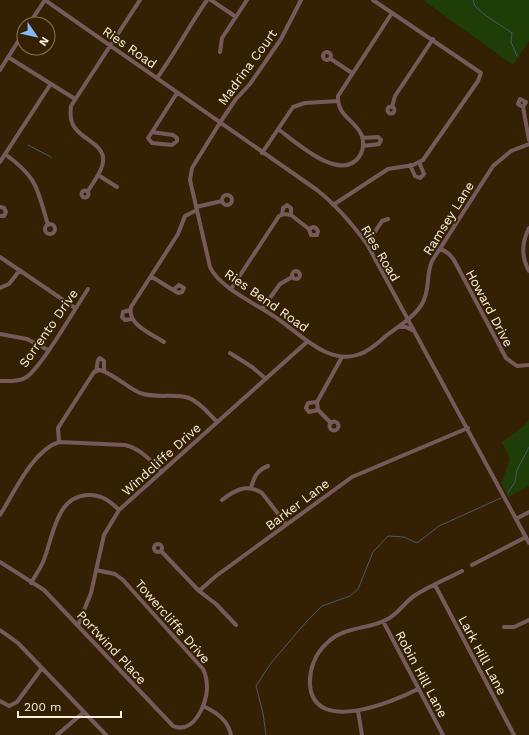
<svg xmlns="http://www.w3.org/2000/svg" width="529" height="735" font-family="'Work Sans',sans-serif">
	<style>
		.green { fill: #1f3d06 }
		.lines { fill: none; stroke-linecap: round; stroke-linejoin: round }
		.stream { stroke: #4c5768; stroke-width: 1 }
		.minor { stroke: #76595b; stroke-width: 4 }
		.labels { text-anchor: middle; stroke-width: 4; stroke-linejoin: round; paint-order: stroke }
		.street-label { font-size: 13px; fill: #fef1e0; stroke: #342103 }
	</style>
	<rect width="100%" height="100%" fill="#342103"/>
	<path class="green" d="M 423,0 L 529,0 L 529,41 L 513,65 Z
		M 529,420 L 529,486 L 508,497 L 501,483 L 510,459 L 502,442 L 524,426 Z"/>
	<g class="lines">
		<path class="stream" d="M 473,0 L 475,6 L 485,15 L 512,33 L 511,42 L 517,56
			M 28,145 L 51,157
			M 508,493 L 515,482 L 517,470 L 529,447
			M 266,735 L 263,713 L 256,686 L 271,663 L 307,621 L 322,606 L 350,596 L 358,589 L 373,552 L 388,536 L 404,537 L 417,543 L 439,526 L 501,498"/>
		<path class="minor" d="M 211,0 L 236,17
			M 301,0 L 281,39 L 250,84 L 236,99 L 221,121 L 192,168 L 190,180 L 210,267 C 219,287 254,303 272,315 C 297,330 327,367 360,354 C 370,351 379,342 387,335 C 399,326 416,316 423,302 C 430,289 426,274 432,261 L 493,166 L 511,151 L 529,144
			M 29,24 L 45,0 L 317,190 C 336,205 353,225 367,244 L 529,543
			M 220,52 L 222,38 L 247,0
			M323 56a4 4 0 1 1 8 0a4 4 0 1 1-8 0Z
			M 8,57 L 75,99
			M 331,59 L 352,73
			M 0,70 L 24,32
			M 157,78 C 175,53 189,26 207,0
			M387.5 110a3.5 3.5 0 1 1 7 0a3.5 3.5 0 1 1-7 0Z
			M 392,107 L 395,96 L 433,39
			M 523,107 L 518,104 L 520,99 L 526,102 L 523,107 L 529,140
			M 278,129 C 296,142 340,183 359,157 C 363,151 364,143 362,136 C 356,120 337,117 338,96 L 392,13
			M 152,132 L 173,135 L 177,138 L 177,141 L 172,145 L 152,143 L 148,138 Z
			M 152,132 L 177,93
			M 362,138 L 378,137 L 381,140 L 379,144 L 363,146
			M 262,153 L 293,107 L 305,103 L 338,101
			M 5,154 C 38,178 37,188 48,225
			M 0,162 L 50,85
			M 410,165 L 415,176 L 420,178 L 424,174 L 419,162
			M 98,175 L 117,187
			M81.5 194a3.5 3.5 0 1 1 7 0a3.5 3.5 0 1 1-7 0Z
			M 88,191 C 92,184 98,177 101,169 C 111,146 85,142 75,128 C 70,122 70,114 71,106 L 140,0
			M222 200a5 5 0 1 1 10 0a5 5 0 1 1-10 0Z
			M 333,205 L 388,169 L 413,165 L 423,160 L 478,81 L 481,73 L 373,0
			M 0,207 L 4,208 L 6,212 L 4,216 L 0,216
			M 196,207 L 222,201
			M 282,215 L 283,208 L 287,205 L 291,208 L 291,215
			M45 229a5 5 0 1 1 10 0a5 5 0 1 1-10 0Z
			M 529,228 C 522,242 521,257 529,271
			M 367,244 L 382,221 L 388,219
			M 440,248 L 449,254 L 454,260 L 506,358 L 517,366 L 529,365
			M 0,257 L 75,308
			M292 275a4 4 0 1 1 8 0a4 4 0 1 1-8 0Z
			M 152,277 L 178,293 L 182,292 L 184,288 L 179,285 L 173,290
			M 0,288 L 9,284 L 20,270
			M 231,289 L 279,216 L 284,214 L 291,215 L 309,229 L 311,235 L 317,235 L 318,231 L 316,228 L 313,227 L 309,229
			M 262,309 L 280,284 L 292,277
			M 130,310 L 123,312 L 122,317 L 125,320 L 132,319
			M 398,327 L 406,327 L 414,331
			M 0,334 L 27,339 L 48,350
			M 164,342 C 152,334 127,325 131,307 L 178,234 L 185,216 L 197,210
			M 230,353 L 252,367 L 266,379
			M 96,371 L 98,360 L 100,358 L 104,361 L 104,371
			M 0,381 C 8,381 18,382 25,378 C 40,370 76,307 88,289
			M 317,402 L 308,403 L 306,408 L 309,412 L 318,410
			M329.5 426a4.5 4.5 0 1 1 9 0a4.5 4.5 0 1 1-9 0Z
			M 331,423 L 318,410 L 317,402 L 342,357
			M 59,442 L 58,428 L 94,372 L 100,370 C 114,374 126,387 140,393 C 157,399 174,393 189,398 C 200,402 209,414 217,422
			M 251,488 C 254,477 257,470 268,466
			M 222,500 C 235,490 247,483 262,493 L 286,524
			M 0,515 C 14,493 33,450 59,442 L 125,445 C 141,449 150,460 162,472
			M 516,519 L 529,512
			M154 548a4 4 0 1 1 8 0a4 4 0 1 1-8 0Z
			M 161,551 L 199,591 L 216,576 L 352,477 L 468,428
			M 0,562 L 44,590 L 173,726 C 194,735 207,703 207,688 C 207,681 206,675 203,669 L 123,580 L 115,574 L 96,570
			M 472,565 L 526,537
			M 31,583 C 35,576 40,569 43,562 C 53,539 55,497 87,495 C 101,494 110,501 119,510
			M 435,585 L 514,735
			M 199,591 L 216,604 L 236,625
			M 383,621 L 443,735
			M 78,625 L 91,593 L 104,535 L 119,510 L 308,341
			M 504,627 L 514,627 L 529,620
			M 0,630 L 18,643 L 106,735
			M 418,689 C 393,702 314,735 310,685 C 309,670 315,654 326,644 C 343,626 366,630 386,620 C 398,614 404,603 414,596 C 429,586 447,579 462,571
			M 0,701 L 9,706 L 17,702 L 42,668
			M 203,706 C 216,712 228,720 231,735
			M 358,711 L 362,735
			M 57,735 L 84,712"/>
	</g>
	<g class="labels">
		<g class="street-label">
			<text transform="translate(130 47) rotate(35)" y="5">Ries Road</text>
			<text transform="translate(247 67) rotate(-54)" y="5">Madrina Court</text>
			<text transform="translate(448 218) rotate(-58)" y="5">Ramsey Lane</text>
			<text transform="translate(381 253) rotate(59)" y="5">Ries Road</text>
			<text transform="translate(267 300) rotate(35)" y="5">Ries Bend Road</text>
			<text transform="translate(490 308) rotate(62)" y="5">Howard Drive</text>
			<text transform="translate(48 328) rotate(-55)" y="5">Sorrento Drive</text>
			<text transform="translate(161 459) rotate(-42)" y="5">Windcliffe Drive</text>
			<text transform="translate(297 504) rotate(-37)" y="5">Barker Lane</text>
			<text transform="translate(173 621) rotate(49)" y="5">Towercliffe Drive</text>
			<text transform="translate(112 647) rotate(47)" y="5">Portwind Place</text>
			<text transform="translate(483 655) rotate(62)" y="5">Lark Hill Lane</text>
			<text transform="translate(422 674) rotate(62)" y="5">Robin Hill Lane</text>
		</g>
	</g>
	<g transform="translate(36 36) rotate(124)"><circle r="19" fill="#342103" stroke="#85745b"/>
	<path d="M0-3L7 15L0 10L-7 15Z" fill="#86bbfb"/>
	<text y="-6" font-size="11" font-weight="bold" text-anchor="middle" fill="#fef1e0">N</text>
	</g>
	<path d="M18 711v6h103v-6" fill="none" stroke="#fef1e0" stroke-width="2"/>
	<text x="24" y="711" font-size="12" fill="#fef1e0" stroke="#342103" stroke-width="3" paint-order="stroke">200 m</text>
</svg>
